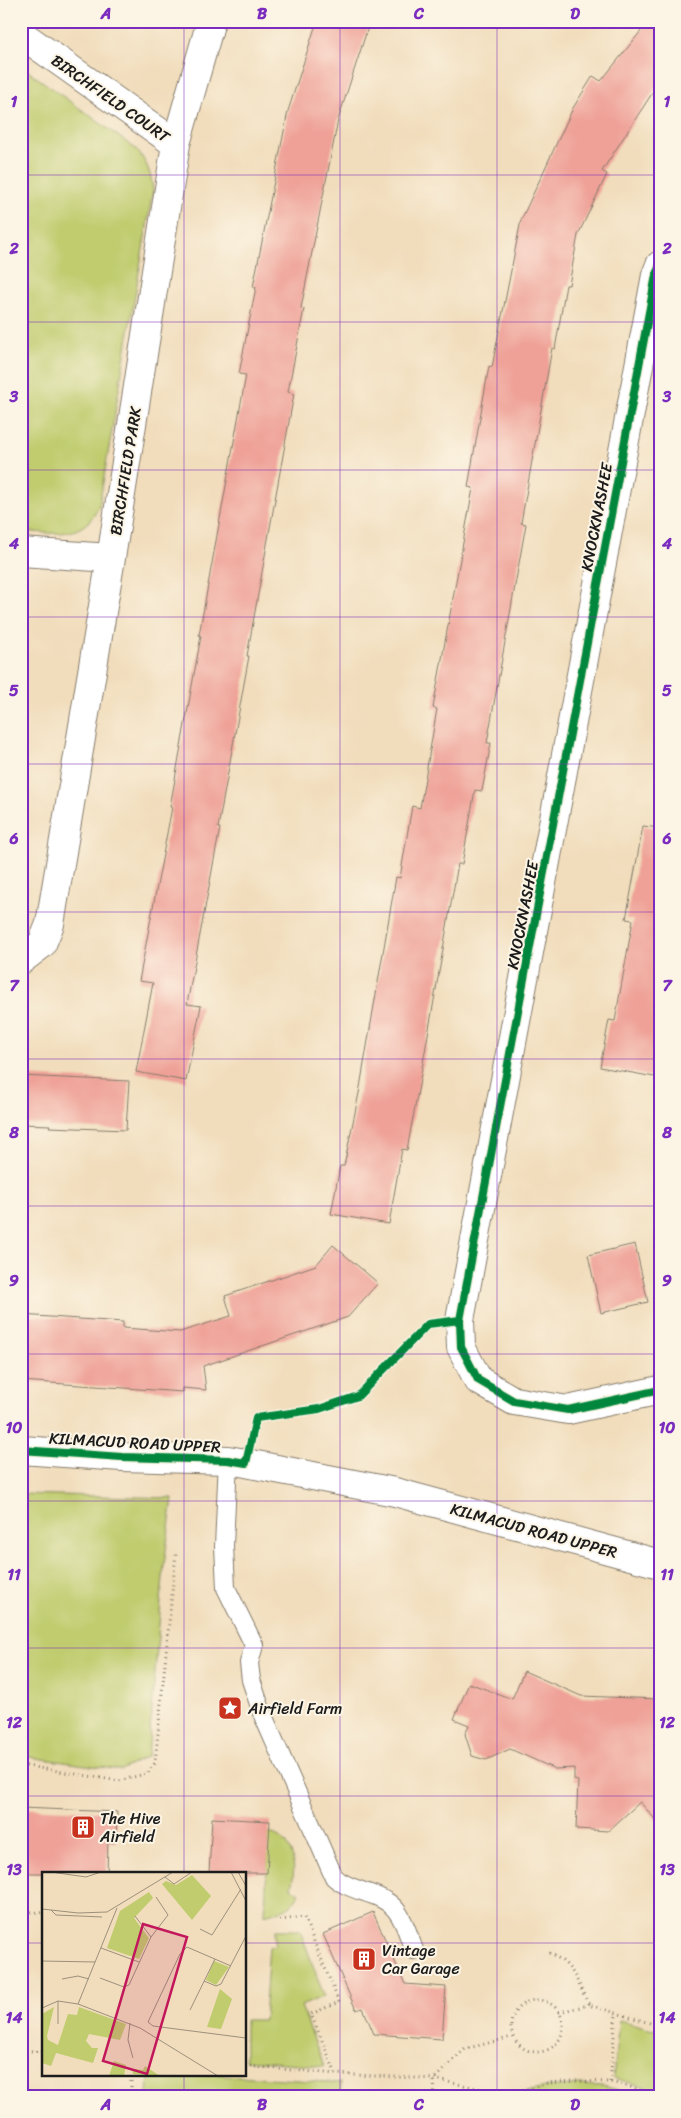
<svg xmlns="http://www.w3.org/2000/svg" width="681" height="2118" font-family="Sriracha,sans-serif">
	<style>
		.green { fill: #c0cc6e; stroke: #6e7445 }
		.building { fill: #efa197 }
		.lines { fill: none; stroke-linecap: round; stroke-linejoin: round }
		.service-casing { stroke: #867c6c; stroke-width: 20 }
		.minor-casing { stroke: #867c6c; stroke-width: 30 }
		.tertiary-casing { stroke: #867c6c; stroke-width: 30 }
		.path { stroke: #867c6c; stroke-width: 3; stroke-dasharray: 1 4; stroke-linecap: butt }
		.service { stroke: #fff; stroke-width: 18 }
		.minor { stroke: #fff; stroke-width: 28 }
		.tertiary { stroke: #fff; stroke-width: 28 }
		.cycleway-casing { stroke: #fcf5e5; stroke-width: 11 }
		.cycleway { stroke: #00873e; stroke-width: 8 }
		.grid { fill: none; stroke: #7b2cbf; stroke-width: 1; stroke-opacity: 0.55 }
		.labels { text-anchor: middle; stroke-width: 4; stroke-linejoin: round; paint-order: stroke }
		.street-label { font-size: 16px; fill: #1c1c1c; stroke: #fcf5e5 }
		.poi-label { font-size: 16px; fill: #1c1c1c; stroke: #fcf5e5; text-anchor: start }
		.inset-road { fill: none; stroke: #9c907c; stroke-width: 1 }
		.view { fill: #c2185b; fill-opacity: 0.15; stroke: #c2185b; stroke-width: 2.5 }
		.inset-edge { fill: none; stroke: #1c1c1c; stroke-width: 2.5 }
		.neatline { fill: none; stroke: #7b2cbf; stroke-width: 2 }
		.grid-label { font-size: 16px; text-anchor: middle; font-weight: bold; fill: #7b2cbf }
	</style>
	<rect width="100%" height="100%" fill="#fcf5e5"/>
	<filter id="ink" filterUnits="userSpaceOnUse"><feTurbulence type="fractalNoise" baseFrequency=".02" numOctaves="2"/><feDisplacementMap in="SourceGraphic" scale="10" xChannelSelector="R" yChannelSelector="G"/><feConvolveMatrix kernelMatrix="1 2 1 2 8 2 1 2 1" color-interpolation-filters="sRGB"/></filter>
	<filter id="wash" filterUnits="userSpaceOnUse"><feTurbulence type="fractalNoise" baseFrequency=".0096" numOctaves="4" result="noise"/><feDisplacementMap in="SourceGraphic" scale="20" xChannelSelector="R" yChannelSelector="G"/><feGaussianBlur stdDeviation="1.12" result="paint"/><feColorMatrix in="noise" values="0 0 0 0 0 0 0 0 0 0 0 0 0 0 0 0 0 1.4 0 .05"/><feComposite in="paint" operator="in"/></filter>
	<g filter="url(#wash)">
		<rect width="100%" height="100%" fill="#f1ddbc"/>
		<path class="green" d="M 21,66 L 136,149 C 147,162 151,173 153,190 L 99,506 C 84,541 52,533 21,531 Z
			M 21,1494 L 173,1498 L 164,1565 L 148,1756 L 121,1770 L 21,1756 Z
			M 268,1833 C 294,1837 297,1866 291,1887 L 300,1893 L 290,1907 L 265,1915 Z
			M 275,1930 L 300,1930 L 324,1996 L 301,2006 L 324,2066 L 245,2060 L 245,2020 L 264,2020 L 269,1946 L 275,1945 Z
			M 619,2020 L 660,2031 L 660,2094 L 645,2087 L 613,2078 Z
			M 149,2074 L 210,2074 L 341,2083 L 341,2097 L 148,2097 Z
			M 578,2085 L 603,2086 L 644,2097 L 520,2097 L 521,2093 L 554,2086 Z"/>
		<g id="blocks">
			<path class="building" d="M 317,21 L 370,21 L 338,120 L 301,308 L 304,309 L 288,392 L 294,394 L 247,656 L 249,656 L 218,828 L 220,828 L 187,1004 L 201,1006 L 186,1081 L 136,1072 L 153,983 L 139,981 L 172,807 L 170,807 L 201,636 L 199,635 L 246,375 L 239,374 L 256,287 L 253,287 L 288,111 Z
				M 649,21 L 660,21 L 660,81 L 602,171 L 607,174 L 578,235 L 569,285 L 566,285 L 555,349 L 552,348 L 521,523 L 526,524 L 487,743 L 491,743 L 482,791 L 475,790 L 462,864 L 458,864 L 420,1080 L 407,1150 L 402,1149 L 389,1224 L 331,1214 L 340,1166 L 344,1166 L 359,1093 L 396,877 L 400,878 L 412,806 L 420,808 L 437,709 L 433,708 L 473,488 L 468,487 L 489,366 L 492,367 L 521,220 L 573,108 L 593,76 L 601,81 Z
				M 643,826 L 660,828 L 660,1078 L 600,1067 L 609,1020 L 615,1021 L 633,920 L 626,919 Z
				M 21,1076 L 129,1081 L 126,1130 L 49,1127 L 50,1125 L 21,1124 Z
				M 635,1244 L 648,1302 L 601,1313 L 588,1255 Z
				M 333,1245 L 378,1283 L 348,1317 L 203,1366 L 206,1390 L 183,1388 L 183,1392 L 21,1381 L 21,1315 L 123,1322 L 123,1328 L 180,1332 L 231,1316 L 225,1296 L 316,1265 Z
				M 524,1671 L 581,1696 L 660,1699 L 660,1825 L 640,1802 L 608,1831 L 576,1829 L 578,1781 L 574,1780 L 574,1768 L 555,1769 L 510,1749 L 486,1760 L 472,1756 L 465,1734 L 469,1725 L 454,1719 L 469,1683 L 512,1699 Z
				M 21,1808 L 117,1812 L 116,1842 L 108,1842 L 107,1873 L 21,1873 Z
				M 212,1818 L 270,1821 L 267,1873 L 209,1873 Z
				M 373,1912 L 405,1984 L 446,1987 L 442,2039 L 374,2034 L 363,2008 L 356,2010 L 323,1934 Z"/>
		</g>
	</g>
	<g filter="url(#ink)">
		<use href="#blocks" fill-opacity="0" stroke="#867c6c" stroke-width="1"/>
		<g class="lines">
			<g class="service-casing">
				<path id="service" d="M 228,1460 L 224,1546 L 226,1588 L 254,1645 L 249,1663 L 251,1680 L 262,1713 L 334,1877 C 351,1893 381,1891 396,1910 C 405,1921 409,1937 414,1950"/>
			</g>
			<g class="minor-casing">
				<path id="minor" d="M 21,34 L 176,144
					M 660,265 L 656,275 L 460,1320 L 461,1347 L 478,1380 L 514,1401 L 568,1410 L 660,1390
					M 21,552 L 111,558
					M 21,960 L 42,944 L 50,924 L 111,558 L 176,144 L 211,21"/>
			</g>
			<g class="tertiary-casing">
				<path id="tertiary" d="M 21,1450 L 122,1457 L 228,1460 L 246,1463 L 395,1492 L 660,1564"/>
			</g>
			<path class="path" d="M 254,1430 L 256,1418 L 319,1409 L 358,1396 L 424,1328
				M 21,1765 L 119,1781 L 148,1773 L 155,1763 L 176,1553
				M 21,1911 L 44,1913
				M 280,1920 L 304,1917 L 339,2002 L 311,2014 L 336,2074
				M 549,1953 C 574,1964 577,1982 589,2005 L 660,2026
				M511 2026a26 26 0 1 1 52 0a26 26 0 1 1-52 0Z
				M 559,2012 L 589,2005
				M 21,2050 L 44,2052
				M 245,2066 L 336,2074 L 434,2079 L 510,2095 L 548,2083 L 573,2081 L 610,2082 L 628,2086 L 657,2097
				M 610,2082 L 616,2014
				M 131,2097 L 131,2074
				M 435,2097 L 434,2079 L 465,2049 L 512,2037"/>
			<use href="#service" class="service"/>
			<use href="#minor" class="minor"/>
			<use href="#tertiary" class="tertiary"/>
			<g class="cycleway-casing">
				<path id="cycleway" d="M 660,265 L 656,275 L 460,1320 L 461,1347 L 478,1380 L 514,1401 L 568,1410 L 660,1390
					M 21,1450 L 122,1457 L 228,1460 L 246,1463 L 256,1418 L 319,1409 L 358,1396 L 428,1324 L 460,1320"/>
			</g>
			<use href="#cycleway" class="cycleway"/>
		</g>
	</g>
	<path class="grid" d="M 184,21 L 184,1873M 340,21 L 340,2097M 497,21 L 497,2097M 21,175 L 660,175M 21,322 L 660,322M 21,470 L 660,470M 21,617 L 660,617M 21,764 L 660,764M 21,912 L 660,912M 21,1059 L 660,1059M 21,1206 L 660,1206M 21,1354 L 660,1354M 21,1501 L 660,1501M 21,1648 L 660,1648M 21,1796 L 660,1796M 21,1943 L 44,1943M 245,1943 L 660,1943M 184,2074 L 184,2097"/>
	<defs>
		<g id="sight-square" transform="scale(1.25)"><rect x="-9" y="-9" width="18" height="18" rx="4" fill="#c8321e" stroke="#fcf5e5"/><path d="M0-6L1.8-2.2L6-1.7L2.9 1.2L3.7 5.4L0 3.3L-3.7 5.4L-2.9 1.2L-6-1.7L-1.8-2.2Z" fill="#fff"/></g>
		<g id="building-square" transform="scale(1.25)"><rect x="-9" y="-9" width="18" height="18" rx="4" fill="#c8321e" stroke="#fcf5e5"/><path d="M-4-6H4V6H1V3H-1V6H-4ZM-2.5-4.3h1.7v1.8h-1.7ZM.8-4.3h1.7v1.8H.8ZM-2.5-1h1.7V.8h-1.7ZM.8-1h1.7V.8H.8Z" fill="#fff"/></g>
	</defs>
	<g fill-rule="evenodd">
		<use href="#sight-square" x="230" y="1708"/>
		<use href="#building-square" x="83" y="1827"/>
		<use href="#building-square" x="364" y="1959"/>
	</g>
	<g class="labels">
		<g class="street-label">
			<text transform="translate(111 98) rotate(35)" y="6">BIRCHFIELD COURT</text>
			<text transform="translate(125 471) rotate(-81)" y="6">BIRCHFIELD PARK</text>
			<text transform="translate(596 517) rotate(-79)" y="6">KNOCKNASHEE</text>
			<text transform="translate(522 915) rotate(-79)" y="6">KNOCKNASHEE</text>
			<text transform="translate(135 1442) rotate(3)" y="6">KILMACUD ROAD UPPER</text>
			<text transform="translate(534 1530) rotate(15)" y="6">KILMACUD ROAD UPPER</text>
		</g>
		<g class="poi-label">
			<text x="248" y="1714">Airfield Farm</text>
			<text x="100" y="1824">The Hive<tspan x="100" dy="18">Airfield</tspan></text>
			<text x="382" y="1956">Vintage<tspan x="382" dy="18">Car Garage</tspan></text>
		</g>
	</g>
	<g transform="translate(42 1872)">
		<rect width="204" height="204" fill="#f1ddbc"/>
		<path d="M 150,3 L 169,24 L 150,48 L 120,12 L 124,9 L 134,13 ZM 107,20 L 111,26 L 92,46 L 107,66 L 97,87 L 65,76 L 78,39 ZM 172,89 L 187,95 L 174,113 L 164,108 ZM 178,117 L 190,127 L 179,157 L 165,155 ZM 12,135 L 5,164 L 6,168 L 16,173 L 26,142 L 35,143 L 37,135 L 84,152 L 78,168 L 47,162 L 44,169 L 50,176 L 56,176 L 51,191 L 14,181 L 9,194 L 0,191 L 0,142 ZM 72,189 L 84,193 L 82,204 L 67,204 ZM 103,194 L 118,204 L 91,202 L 90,197 L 101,198 Z" fill="#c0cc6e"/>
		<path class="inset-road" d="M 9,0 L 44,5 L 59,0M 189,0 L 204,29M 196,0 L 204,14M 123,5 L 132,12 L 150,0M 0,37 L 36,41 L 65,40 L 131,0M 9,38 L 14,43 L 60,45M 93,44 L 109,65M 158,57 L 170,63 L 199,17M 59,76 L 97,90M 0,89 L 53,90M 189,94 L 145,75 L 138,82 L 106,150 L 111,154 L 204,166M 58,106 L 82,115 L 87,113 L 109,65 L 126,43 L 114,25M 20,107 L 36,104 L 47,107M 162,109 L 174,114 L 179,112 L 204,64M 16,129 L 16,152M 36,132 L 98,156 L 176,204M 0,136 L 16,129 L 36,132 L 75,36M 148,138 L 173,87M 88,151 L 86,168 L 91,186"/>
		<path class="view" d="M 101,52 L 145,65 L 105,202 L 61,189 Z"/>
		<rect width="204" height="204" class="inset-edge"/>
	</g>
	<rect width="681" height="2118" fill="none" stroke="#fcf5e5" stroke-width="55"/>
	<rect x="28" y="28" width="626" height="2062" class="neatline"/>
	<g class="grid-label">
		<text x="106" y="19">A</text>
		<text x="262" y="19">B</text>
		<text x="419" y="19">C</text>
		<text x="575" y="19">D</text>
		<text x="14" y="107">1</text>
		<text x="667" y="107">1</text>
		<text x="14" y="254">2</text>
		<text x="667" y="254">2</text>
		<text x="14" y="402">3</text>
		<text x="667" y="402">3</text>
		<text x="14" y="549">4</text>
		<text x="667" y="549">4</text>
		<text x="14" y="696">5</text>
		<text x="667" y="696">5</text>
		<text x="14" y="844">6</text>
		<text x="667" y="844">6</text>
		<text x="14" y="991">7</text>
		<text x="667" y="991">7</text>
		<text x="14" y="1138">8</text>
		<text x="667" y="1138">8</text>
		<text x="14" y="1286">9</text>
		<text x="667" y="1286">9</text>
		<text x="14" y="1433">10</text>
		<text x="667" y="1433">10</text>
		<text x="14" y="1580">11</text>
		<text x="667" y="1580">11</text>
		<text x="14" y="1728">12</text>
		<text x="667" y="1728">12</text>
		<text x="14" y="1875">13</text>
		<text x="667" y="1875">13</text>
		<text x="14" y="2023">14</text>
		<text x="667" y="2023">14</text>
		<text x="106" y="2110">A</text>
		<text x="262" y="2110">B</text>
		<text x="419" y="2110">C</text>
		<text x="575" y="2110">D</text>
	</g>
</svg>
